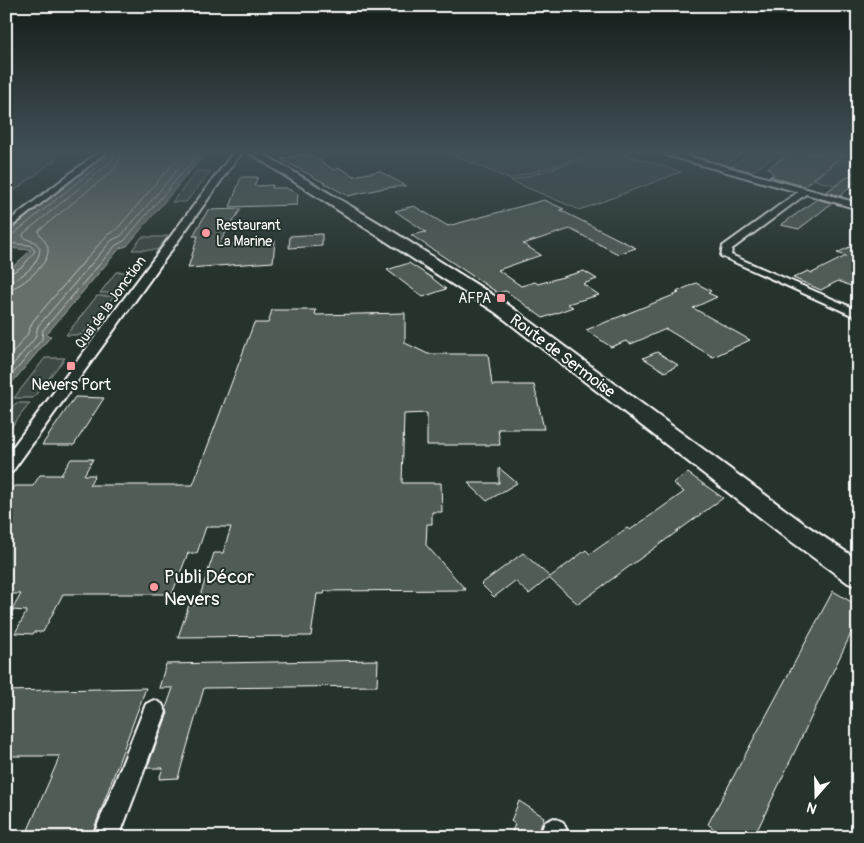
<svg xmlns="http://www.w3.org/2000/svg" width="864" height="843" font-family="Pangolin,sans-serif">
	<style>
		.green { fill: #3e4944; stroke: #9ea4a2 }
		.water { fill: #67706c; stroke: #a4a9a7 }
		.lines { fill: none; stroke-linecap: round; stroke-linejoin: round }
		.shore { stroke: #c2c6c4; stroke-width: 1 }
		.building { fill: #515c57; stroke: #fff }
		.minor-casing { stroke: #fff; stroke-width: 4 }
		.secondary-casing { stroke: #fff; stroke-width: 4 }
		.minor { fill: #26332d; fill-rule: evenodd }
		.secondary { fill: #26332d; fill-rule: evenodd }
		.poi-dot { fill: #ff9aa2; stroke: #26332d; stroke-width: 2 }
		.labels { text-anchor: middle; stroke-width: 4; stroke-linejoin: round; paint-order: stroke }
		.far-poi-label { font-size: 14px; fill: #fff; stroke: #26332d; text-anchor: start }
		.far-street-label { font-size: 14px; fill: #fff; stroke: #26332d }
		.street-label { font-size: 16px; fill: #fff; stroke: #26332d }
		.poi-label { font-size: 16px; fill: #fff; stroke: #26332d }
		.near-poi-label { font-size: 19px; fill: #fff; stroke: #26332d; text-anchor: start }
	</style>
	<rect width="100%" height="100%" fill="#26332d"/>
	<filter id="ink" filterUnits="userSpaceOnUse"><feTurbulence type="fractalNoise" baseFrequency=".02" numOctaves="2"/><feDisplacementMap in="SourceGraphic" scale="10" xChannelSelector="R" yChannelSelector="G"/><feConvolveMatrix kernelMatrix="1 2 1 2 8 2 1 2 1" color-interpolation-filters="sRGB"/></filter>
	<g filter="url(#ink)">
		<path class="green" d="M 6,153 L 57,153 L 56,159 L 6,197 Z
			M 463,153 L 595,153 L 509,179 L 453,155 Z
			M 602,153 L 620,153 L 681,172 L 580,210 L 511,181 Z
			M 680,153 L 743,153 L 725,165 Z
			M 751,153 L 779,153 L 753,171 L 731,166 Z
			M 850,153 L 858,153 L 858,191 L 814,180 Z
			M 197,171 L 211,171 L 186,202 L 172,202 Z
			M 164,236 L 168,236 L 157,250 L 132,250 L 142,237 L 163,237 Z
			M 116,272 L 132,272 L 116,293 L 100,293 Z
			M 97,296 L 114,296 L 82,335 L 66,335 Z
			M 45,358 L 65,358 L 33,398 L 14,398 Z
			M 16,403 L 30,403 L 6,434 L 6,415 Z"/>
		<path class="water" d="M 105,153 L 201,153 L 204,155 L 127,246 L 120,248 L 46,335 L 51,336 L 6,390 L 6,273 L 31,250 L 6,248 L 6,234 Z"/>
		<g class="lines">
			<path class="shore" d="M 6,237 L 11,236 L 106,159 L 108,153
				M 6,243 L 30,245 L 35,251 L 23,266 L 6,276
				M 6,283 C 22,278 39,265 40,248 L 35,242 L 24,238 L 23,234 L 110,163 L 114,153
				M 6,290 C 19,289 47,266 48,252 C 49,243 41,238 38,231 L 115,169 L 122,153
				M 6,361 L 27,335 L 33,321 L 107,235 L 117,229 L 182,153
				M 6,373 L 35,338 L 38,326 L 112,240 L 121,236 L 192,153
				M 6,382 L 42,339 L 43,330 L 116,245 L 124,241 L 199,153"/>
		</g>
		<path class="building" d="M 790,153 L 846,153 L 804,186 L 769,176 L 774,175 L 768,168 Z
			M 303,154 L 306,156 L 311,155 L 334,170 L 340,168 L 354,176 L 379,171 L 406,186 L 384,188 L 348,196 L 281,159 Z
			M 856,171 L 858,178 L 841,196 L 826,192 Z
			M 241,177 L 258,177 L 254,186 L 273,185 L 272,188 L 286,188 L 298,194 L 297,205 L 230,207 Z
			M 817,199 L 832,203 L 799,229 L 781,225 Z
			M 544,200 L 564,209 L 560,210 L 636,248 L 618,254 L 570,229 L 523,244 L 541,255 L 498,270 L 521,286 L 535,282 L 538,284 L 584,271 L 597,279 L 583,284 L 599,295 L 567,304 L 573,307 L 543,318 L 506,291 L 498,293 L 411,235 L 426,232 L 395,211 L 414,206 L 448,226 Z
			M 241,209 L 218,245 L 275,241 L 273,262 L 188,268 L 198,236 L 193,236 L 208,210 Z
			M 322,234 L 322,246 L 289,248 L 290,236 Z
			M 858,243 L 858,289 L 838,281 L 821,290 L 793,278 L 808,271 L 812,273 L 846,256 L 837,253 Z
			M 409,263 L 432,278 L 446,289 L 423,297 L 387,270 Z
			M 696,283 L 711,291 L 708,293 L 717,297 L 693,308 L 750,340 L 713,357 L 666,329 L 631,344 L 626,341 L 611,347 L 586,330 L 679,293 L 676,292 Z
			M 272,310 L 316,310 L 315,315 L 405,313 L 405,343 L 428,354 L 488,354 L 492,385 L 534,385 L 544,429 L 498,429 L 500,445 L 427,445 L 427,413 L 404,414 L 402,483 L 441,483 L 442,512 L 432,512 L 432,524 L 427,524 L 426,545 L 466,590 L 325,591 L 324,594 L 317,594 L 311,636 L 178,637 L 189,605 L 197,605 L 214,553 L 223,553 L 231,527 L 206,527 L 197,553 L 188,553 L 172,594 L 63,594 L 43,632 L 34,632 L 33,634 L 15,633 L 27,611 L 12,610 L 21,594 L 6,594 L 6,497 L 14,486 L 33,486 L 40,475 L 61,475 L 71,459 L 93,459 L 84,475 L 95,475 L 89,485 L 193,485 L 254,323 L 268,323 Z
			M 657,352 L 678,365 L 665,372 L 643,358 Z
			M 75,397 L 104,398 L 74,445 L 42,445 Z
			M 499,468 L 517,483 L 487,501 L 468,483 L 499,483 Z
			M 688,473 L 723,498 L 578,604 L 549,578 L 529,594 L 515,581 L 494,597 L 481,584 L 523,553 L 550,577 L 586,550 L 590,554 L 627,528 L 630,530 L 684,492 L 673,483 Z
			M 833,591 L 858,606 L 858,619 L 754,837 L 723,837 L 708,824 Z
			M 378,660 L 377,686 L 204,688 L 178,778 L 159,779 L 163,768 L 147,768 L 168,713 L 166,708 L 173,688 L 159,688 L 166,664 Z
			M 146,688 L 91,837 L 25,837 L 60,756 L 6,756 L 6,691 Z
			M 519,801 L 544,817 L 537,837 L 510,837 L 515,824 L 511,821 Z"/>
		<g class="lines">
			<g class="minor-casing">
				<path id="minor" d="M 97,153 L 105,153 L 6,231 L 6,223 Z
					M 233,153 L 241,153 L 12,472 L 6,474 L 6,456 Z
					M 666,153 L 676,153 L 858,203 L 858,209 L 806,194 L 732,249 L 731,255 L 858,310 L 858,318 L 721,256 L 723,246 L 798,192 L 666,155 Z
					M 154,700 L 162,704 L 166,712 L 119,837 L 93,837 L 146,704 Z
					M 554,818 L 563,822 L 567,831 L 565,837 L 539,837 L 545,822 Z"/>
			</g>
			<g class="secondary-casing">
				<path id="secondary" d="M 250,153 L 262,153 L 389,229 L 507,304 L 806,525 L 858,560 L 858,587 L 848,583 L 788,539 L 495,312 Z"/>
			</g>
			<use href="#minor" class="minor"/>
			<use href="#secondary" class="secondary"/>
		</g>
	</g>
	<linearGradient id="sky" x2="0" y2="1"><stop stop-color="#151c19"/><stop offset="0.56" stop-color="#415057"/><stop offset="1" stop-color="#415057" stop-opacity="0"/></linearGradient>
	<rect width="864" height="271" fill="url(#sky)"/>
	<g class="poi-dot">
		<circle cx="206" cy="233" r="5"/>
		<rect x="496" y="293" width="10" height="10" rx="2.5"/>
		<rect x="66" y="361" width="10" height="10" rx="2.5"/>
		<circle cx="154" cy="587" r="5"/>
	</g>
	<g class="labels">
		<g class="far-poi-label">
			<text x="216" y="230">Restaurant<tspan x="216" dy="16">La Marine</tspan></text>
			<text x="491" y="303" text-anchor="end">AFPA</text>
		</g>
		<g class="far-street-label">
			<text transform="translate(110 302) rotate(-54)" y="5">Quai de la Jonction</text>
		</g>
		<g class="street-label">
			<text transform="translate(563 355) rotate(37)" y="6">Route de Sermoise</text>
		</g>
		<g class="poi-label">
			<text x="71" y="390">Nevers Port</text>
		</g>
		<g class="near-poi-label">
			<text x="164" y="583">Publi Décor<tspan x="164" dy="22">Nevers</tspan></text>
		</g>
	</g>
	<rect width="864" height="843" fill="none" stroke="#26332d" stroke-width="25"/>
	<rect x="12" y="12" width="839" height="818" fill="none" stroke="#fff" stroke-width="2" filter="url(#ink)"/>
	<g transform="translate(816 796) rotate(200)" stroke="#26332d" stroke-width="4" paint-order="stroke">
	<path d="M0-4L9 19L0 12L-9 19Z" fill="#ffffff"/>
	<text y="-8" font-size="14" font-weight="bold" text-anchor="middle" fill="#ffffff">N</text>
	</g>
</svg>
